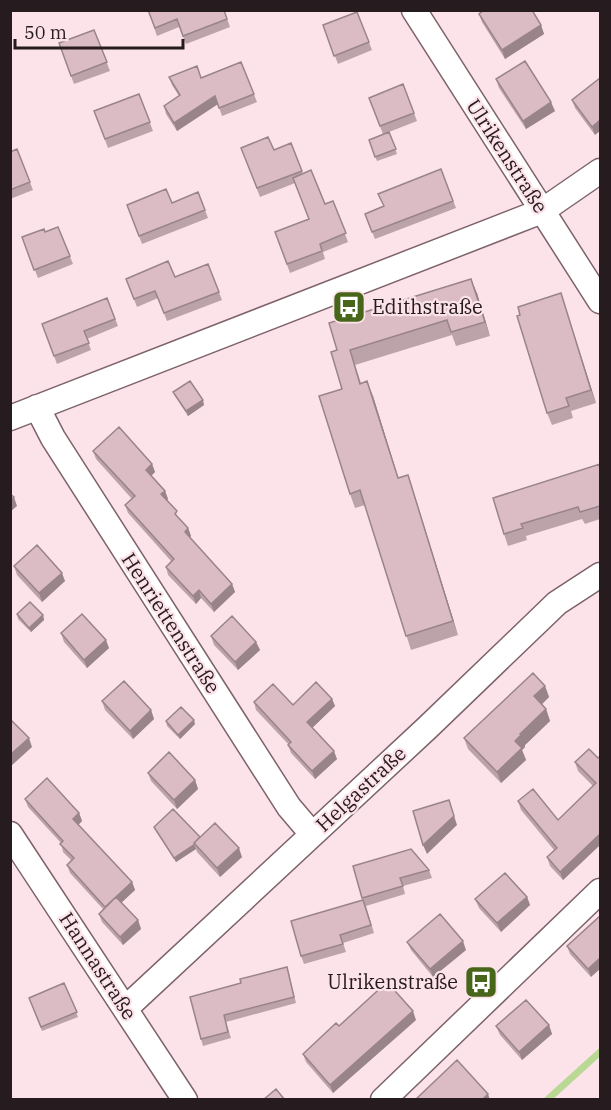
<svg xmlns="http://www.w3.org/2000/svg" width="611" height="1110" font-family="'IBM Plex Serif',serif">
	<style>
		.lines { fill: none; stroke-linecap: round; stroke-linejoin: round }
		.stream { stroke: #b8d894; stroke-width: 7 }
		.street-casing { stroke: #7d626a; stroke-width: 27 }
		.street { stroke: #fff; stroke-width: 24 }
		.wall { fill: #bca2a9 }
		.shaded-wall { fill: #99848a }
		.building { fill: #dbbcc5; stroke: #99848a; stroke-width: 1.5 }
		.labels { text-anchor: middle; stroke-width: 4.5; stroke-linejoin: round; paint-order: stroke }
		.street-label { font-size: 20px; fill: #261b1e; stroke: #fce3ea }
		.poi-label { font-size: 20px; fill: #261b1e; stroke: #fce3ea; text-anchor: start }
	</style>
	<rect width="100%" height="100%" fill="#fce3ea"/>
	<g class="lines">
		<path class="stream" d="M 547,1100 L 600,1052"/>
		<g class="street-casing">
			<path id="street" d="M 414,10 L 600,301
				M 37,407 L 53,438 L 289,807 L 312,834
				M 10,418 L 542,211 L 600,171
				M 10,834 L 185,1100
				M 126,1008 L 427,728 L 557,603 L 600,575
				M 383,1100 L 600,891"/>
		</g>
		<use href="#street" class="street"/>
	</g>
	<path class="wall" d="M 148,10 L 224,10 L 230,27 L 186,44 L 179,27 L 157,36 Z
		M 357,12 L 372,50 L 338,64 L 323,25 Z
		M 479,14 L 541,25 L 544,34 L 505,59 L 482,22 Z
		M 94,30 L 110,71 L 74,84 L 59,43 Z
		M 241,62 L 257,102 L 222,116 L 218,104 L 177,131 L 166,114 L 164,106 L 179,96 L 172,85 L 169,77 L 201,78 Z
		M 600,78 L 595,135 L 575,108 L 572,100 Z
		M 496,79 L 555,111 L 526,129 L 499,88 Z
		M 403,84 L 417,121 L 389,132 L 397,154 L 377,161 L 369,140 L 383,134 L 369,98 Z
		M 139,94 L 153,131 L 108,148 L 94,111 Z
		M 291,143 L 303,174 L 325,204 L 333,201 L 348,242 L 323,252 L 325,259 L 290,273 L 275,232 L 309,220 L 295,183 L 260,197 L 241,148 L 274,150 Z
		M 17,149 L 33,190 L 10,199 L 10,152 Z
		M 441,169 L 456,208 L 375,239 L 365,214 L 383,206 Z
		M 198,192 L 208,218 L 142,244 L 127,205 L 172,203 Z
		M 58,227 L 73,264 L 38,278 L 22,237 L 45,232 Z
		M 208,264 L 222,300 L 167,321 L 158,298 L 137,307 L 126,279 L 175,277 Z
		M 477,293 L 490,336 L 456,346 L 452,335 L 355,365 L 361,383 L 373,396 L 398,478 L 408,475 L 458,635 L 411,650 L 365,505 L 355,508 L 350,494 L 342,389 L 331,352 Z
		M 107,298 L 118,326 L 87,339 L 91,350 L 57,364 L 42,324 Z
		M 565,306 L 596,403 L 571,411 L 573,418 L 552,425 L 547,413 Z
		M 173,392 L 204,405 L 188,416 L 175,396 Z
		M 93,451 L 152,464 L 155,472 L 151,476 L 165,491 L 168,499 L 167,500 L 180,520 L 188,528 L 191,536 L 190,538 L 232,584 L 235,592 L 214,612 L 201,598 L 196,604 L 168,575 L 166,567 L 171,561 L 128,513 L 125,505 L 132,499 L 96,459 Z
		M 600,464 L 600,519 L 585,524 L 582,519 L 526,536 L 527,540 L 508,546 L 504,534 Z
		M 14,566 L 65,581 L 42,602 L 17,575 Z
		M 17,614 L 43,615 L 44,620 L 31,632 L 18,619 Z
		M 61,633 L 109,648 L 87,668 L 64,642 Z
		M 211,636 L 256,642 L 260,650 L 238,670 L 214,645 Z
		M 545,686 L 549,697 L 542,704 L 546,709 L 550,721 L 525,745 L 525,747 L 522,750 L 526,760 L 501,783 L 468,749 L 464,738 Z
		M 332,699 L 335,706 L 312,728 L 337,759 L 315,779 L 291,753 L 288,745 L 289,745 L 256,710 L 254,702 L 293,705 Z
		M 102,701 L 151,710 L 154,719 L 133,739 L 105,710 Z
		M 166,721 L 195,724 L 180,739 L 167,726 Z
		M 600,756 L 600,845 L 563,880 L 550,866 L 547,857 L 554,850 L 521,810 L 518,801 L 558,820 L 593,786 L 578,771 L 575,762 L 598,758 Z
		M 148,773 L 195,780 L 198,789 L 177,809 L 151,781 Z
		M 25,799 L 79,813 L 82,821 L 78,825 L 132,882 L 135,890 L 121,903 L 138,920 L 141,929 L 123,945 L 102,922 L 99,914 L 103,909 L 70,873 L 67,865 L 72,861 L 63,852 L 61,843 L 28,807 Z
		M 154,827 L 200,837 L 242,857 L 220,877 L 197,852 L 196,849 L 176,862 L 156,831 Z
		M 353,866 L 429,870 L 432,878 L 403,886 L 405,894 L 366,906 L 374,933 L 343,943 L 346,952 L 304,964 L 301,956 L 363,900 Z
		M 527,897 L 530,905 L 501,932 L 479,908 L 475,899 Z
		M 600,916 L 591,977 L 570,954 L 567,946 Z
		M 407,942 L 466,950 L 433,977 L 411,950 Z
		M 289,974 L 296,1003 L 226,1022 L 231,1038 L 203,1046 L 201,1039 L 241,983 Z
		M 64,983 L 78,1017 L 42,1031 L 29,998 Z
		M 416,1020 L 333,1093 L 306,1062 L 303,1054 L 339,1026 Z
		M 549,1025 L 552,1034 L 522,1060 L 500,1035 L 496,1026 Z"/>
	<path class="shaded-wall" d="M 541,25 L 544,34 L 505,59 L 502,50 Z
		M 215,96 L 218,104 L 177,131 L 174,123 Z
		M 551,102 L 555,111 L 526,129 L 523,121 Z
		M 600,120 L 600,131 L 595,135 L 592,127 Z
		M 471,279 L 477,293 L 490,336 L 485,322 Z
		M 561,293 L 565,306 L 596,403 L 591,390 Z
		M 367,381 L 373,396 L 403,493 L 398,478 Z
		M 203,400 L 204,405 L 188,416 L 186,411 Z
		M 152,464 L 155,472 L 149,478 L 146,470 Z
		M 408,475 L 413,490 L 458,635 L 453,621 Z
		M 165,491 L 168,499 L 164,502 L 161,494 Z
		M 14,497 L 17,506 L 10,512 L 10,500 Z
		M 188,528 L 191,536 L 187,540 L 185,532 Z
		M 62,573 L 65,581 L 42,602 L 39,593 Z
		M 232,584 L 235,592 L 214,612 L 211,604 Z
		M 199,590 L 201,598 L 196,604 L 193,596 Z
		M 43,615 L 44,620 L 31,632 L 29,628 Z
		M 106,640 L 109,648 L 87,668 L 84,660 Z
		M 256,642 L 260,650 L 238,670 L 235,662 Z
		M 545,686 L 549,697 L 538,708 L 534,696 Z
		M 332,699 L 335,706 L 310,730 L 307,722 Z
		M 546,709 L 550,721 L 525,745 L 525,747 L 522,750 L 526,760 L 501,783 L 497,772 L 515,741 L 520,734 Z
		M 151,710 L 154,719 L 133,739 L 130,731 Z
		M 194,720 L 195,724 L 180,739 L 178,735 Z
		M 29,738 L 32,747 L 10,767 L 10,755 Z
		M 334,751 L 337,759 L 315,779 L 312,771 Z
		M 195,780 L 198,789 L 177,809 L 174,800 Z
		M 449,800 L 457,825 L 427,854 L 423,845 Z
		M 79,813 L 82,821 L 76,827 L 73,819 Z
		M 600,834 L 600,845 L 563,880 L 560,872 Z
		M 194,845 L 196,849 L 176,862 L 174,858 Z
		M 239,848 L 242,857 L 220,877 L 217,868 Z
		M 132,882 L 135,890 L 108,915 L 105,907 Z
		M 527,897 L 530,905 L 501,932 L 497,923 Z
		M 138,920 L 141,929 L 123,945 L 120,937 Z
		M 463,941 L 466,950 L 433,977 L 430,969 Z
		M 600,958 L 600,969 L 591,977 L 588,969 Z
		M 413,1011 L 416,1020 L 333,1093 L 330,1085 Z
		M 549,1025 L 552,1034 L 522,1060 L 519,1052 Z
		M 488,1094 L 490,1100 L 482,1100 Z"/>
	<path class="building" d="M 148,10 L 224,10 L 227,19 L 183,36 L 177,19 L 155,28 Z
		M 484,10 L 532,10 L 541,25 L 502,50 L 479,14 Z
		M 357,12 L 369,42 L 334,56 L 323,25 Z
		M 94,30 L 107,62 L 71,76 L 59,43 Z
		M 525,61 L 551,102 L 523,121 L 496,79 Z
		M 241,62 L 254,94 L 219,108 L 215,96 L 174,123 L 164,106 L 180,95 L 169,77 L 197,66 L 201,78 Z
		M 600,78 L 600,120 L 592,127 L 572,100 Z
		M 403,84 L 414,113 L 380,126 L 369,98 Z
		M 139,94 L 150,122 L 105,139 L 94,111 Z
		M 389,132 L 396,149 L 375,157 L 369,140 Z
		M 268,137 L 274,150 L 291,143 L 302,171 L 257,188 L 241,148 Z
		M 17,149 L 30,182 L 10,190 L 10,152 Z
		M 441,169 L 453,201 L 372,232 L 365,214 L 384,206 L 378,194 Z
		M 311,170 L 325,204 L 333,201 L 346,233 L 320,244 L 322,251 L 287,264 L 275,232 L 309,219 L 293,178 Z
		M 166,189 L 172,203 L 198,192 L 205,210 L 139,236 L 127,205 Z
		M 58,227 L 70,256 L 34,270 L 22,237 L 44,229 L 45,232 Z
		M 168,261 L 175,277 L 208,264 L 219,292 L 164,313 L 155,291 L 134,299 L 126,279 Z
		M 471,279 L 485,322 L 451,332 L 447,320 L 350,350 L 360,384 L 367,381 L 398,478 L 408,475 L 453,621 L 406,636 L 360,490 L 350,494 L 319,396 L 342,389 L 331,352 L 337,350 L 329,323 Z
		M 561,293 L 591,390 L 566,398 L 569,406 L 547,413 L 517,316 L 520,315 L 518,307 Z
		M 107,298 L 115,319 L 84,331 L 89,343 L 54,356 L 42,324 Z
		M 190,381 L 203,400 L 186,411 L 173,392 Z
		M 119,427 L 152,464 L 146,470 L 165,491 L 161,494 L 177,511 L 175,514 L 188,528 L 185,532 L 232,584 L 211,604 L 199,590 L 193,596 L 166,567 L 174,559 L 125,505 L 135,496 L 93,451 Z
		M 600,464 L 600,506 L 580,512 L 578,507 L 521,524 L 523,528 L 504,534 L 493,498 Z
		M 10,494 L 14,497 L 10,500 Z
		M 37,545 L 62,573 L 39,593 L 14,566 Z
		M 30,602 L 43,615 L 29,628 L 17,614 Z
		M 82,614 L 106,640 L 84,660 L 61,633 Z
		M 232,616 L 256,642 L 235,662 L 211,636 Z
		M 533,673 L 545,686 L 534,696 L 546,709 L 520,734 L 521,735 L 515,741 L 522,748 L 497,772 L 464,738 Z
		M 124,681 L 151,710 L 130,731 L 102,701 Z
		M 316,682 L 332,699 L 307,722 L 334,751 L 312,771 L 288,745 L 291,742 L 254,702 L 273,684 L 293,705 Z
		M 181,707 L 194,720 L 178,735 L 166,721 Z
		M 10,719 L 29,738 L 10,755 Z
		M 589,749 L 598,758 L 600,756 L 600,834 L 560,872 L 547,857 L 557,848 L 518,801 L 533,789 L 558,820 L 596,783 L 575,762 Z
		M 169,752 L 195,780 L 174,800 L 148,773 Z
		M 47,778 L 79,813 L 73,819 L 132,882 L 105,907 L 67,865 L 74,858 L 60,844 L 63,841 L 25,799 Z
		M 449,800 L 454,816 L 423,845 L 413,811 Z
		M 173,809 L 200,837 L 194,843 L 195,844 L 174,858 L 154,827 Z
		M 215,823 L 239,848 L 217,868 L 194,843 Z
		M 411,849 L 429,870 L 400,878 L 403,886 L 362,898 L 353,866 Z
		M 505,873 L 527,897 L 497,923 L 475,899 Z
		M 116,897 L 138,920 L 120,937 L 99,914 Z
		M 363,900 L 371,925 L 340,935 L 343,944 L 301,956 L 291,921 Z
		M 440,914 L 463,941 L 430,969 L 407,942 Z
		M 600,916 L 600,958 L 588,969 L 567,946 Z
		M 287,967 L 294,997 L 224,1015 L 228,1032 L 201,1039 L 190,997 L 241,983 L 240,979 Z
		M 387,982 L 413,1011 L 330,1085 L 303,1054 L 336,1023 L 339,1026 Z
		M 64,983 L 77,1012 L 41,1027 L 29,998 Z
		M 526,1000 L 549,1025 L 519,1052 L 496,1026 Z
		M 457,1060 L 488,1094 L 482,1100 L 415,1100 Z
		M 276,1089 L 285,1100 L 263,1100 Z"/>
	<defs>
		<g id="bus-square" transform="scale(1.725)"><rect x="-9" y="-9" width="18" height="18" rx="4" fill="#48661a" stroke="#fce3ea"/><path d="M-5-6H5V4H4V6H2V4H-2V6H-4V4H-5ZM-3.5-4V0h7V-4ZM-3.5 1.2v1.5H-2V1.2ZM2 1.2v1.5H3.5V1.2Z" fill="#fff"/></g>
	</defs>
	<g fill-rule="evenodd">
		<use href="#bus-square" x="349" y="307"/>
		<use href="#bus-square" x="481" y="982"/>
	</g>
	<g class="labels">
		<g class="street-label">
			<text transform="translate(507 156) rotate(57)" y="7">Ulrikenstraße</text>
			<text transform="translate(171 623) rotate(57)" y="7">Henriettenstraße</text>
			<text transform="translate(361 789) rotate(-43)" y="7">Helgastraße</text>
			<text transform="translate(98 966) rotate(57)" y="7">Hannastraße</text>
		</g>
		<g class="poi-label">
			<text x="372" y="314">Edithstraße</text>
			<text x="458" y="989" text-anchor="end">Ulrikenstraße</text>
		</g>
	</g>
	<rect width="611" height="1110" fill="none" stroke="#261b1e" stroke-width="24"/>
	<path d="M15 39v9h168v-9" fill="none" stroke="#261b1e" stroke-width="3"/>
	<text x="24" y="39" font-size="18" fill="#261b1e" stroke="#fce3ea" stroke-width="4.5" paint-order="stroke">50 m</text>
</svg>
